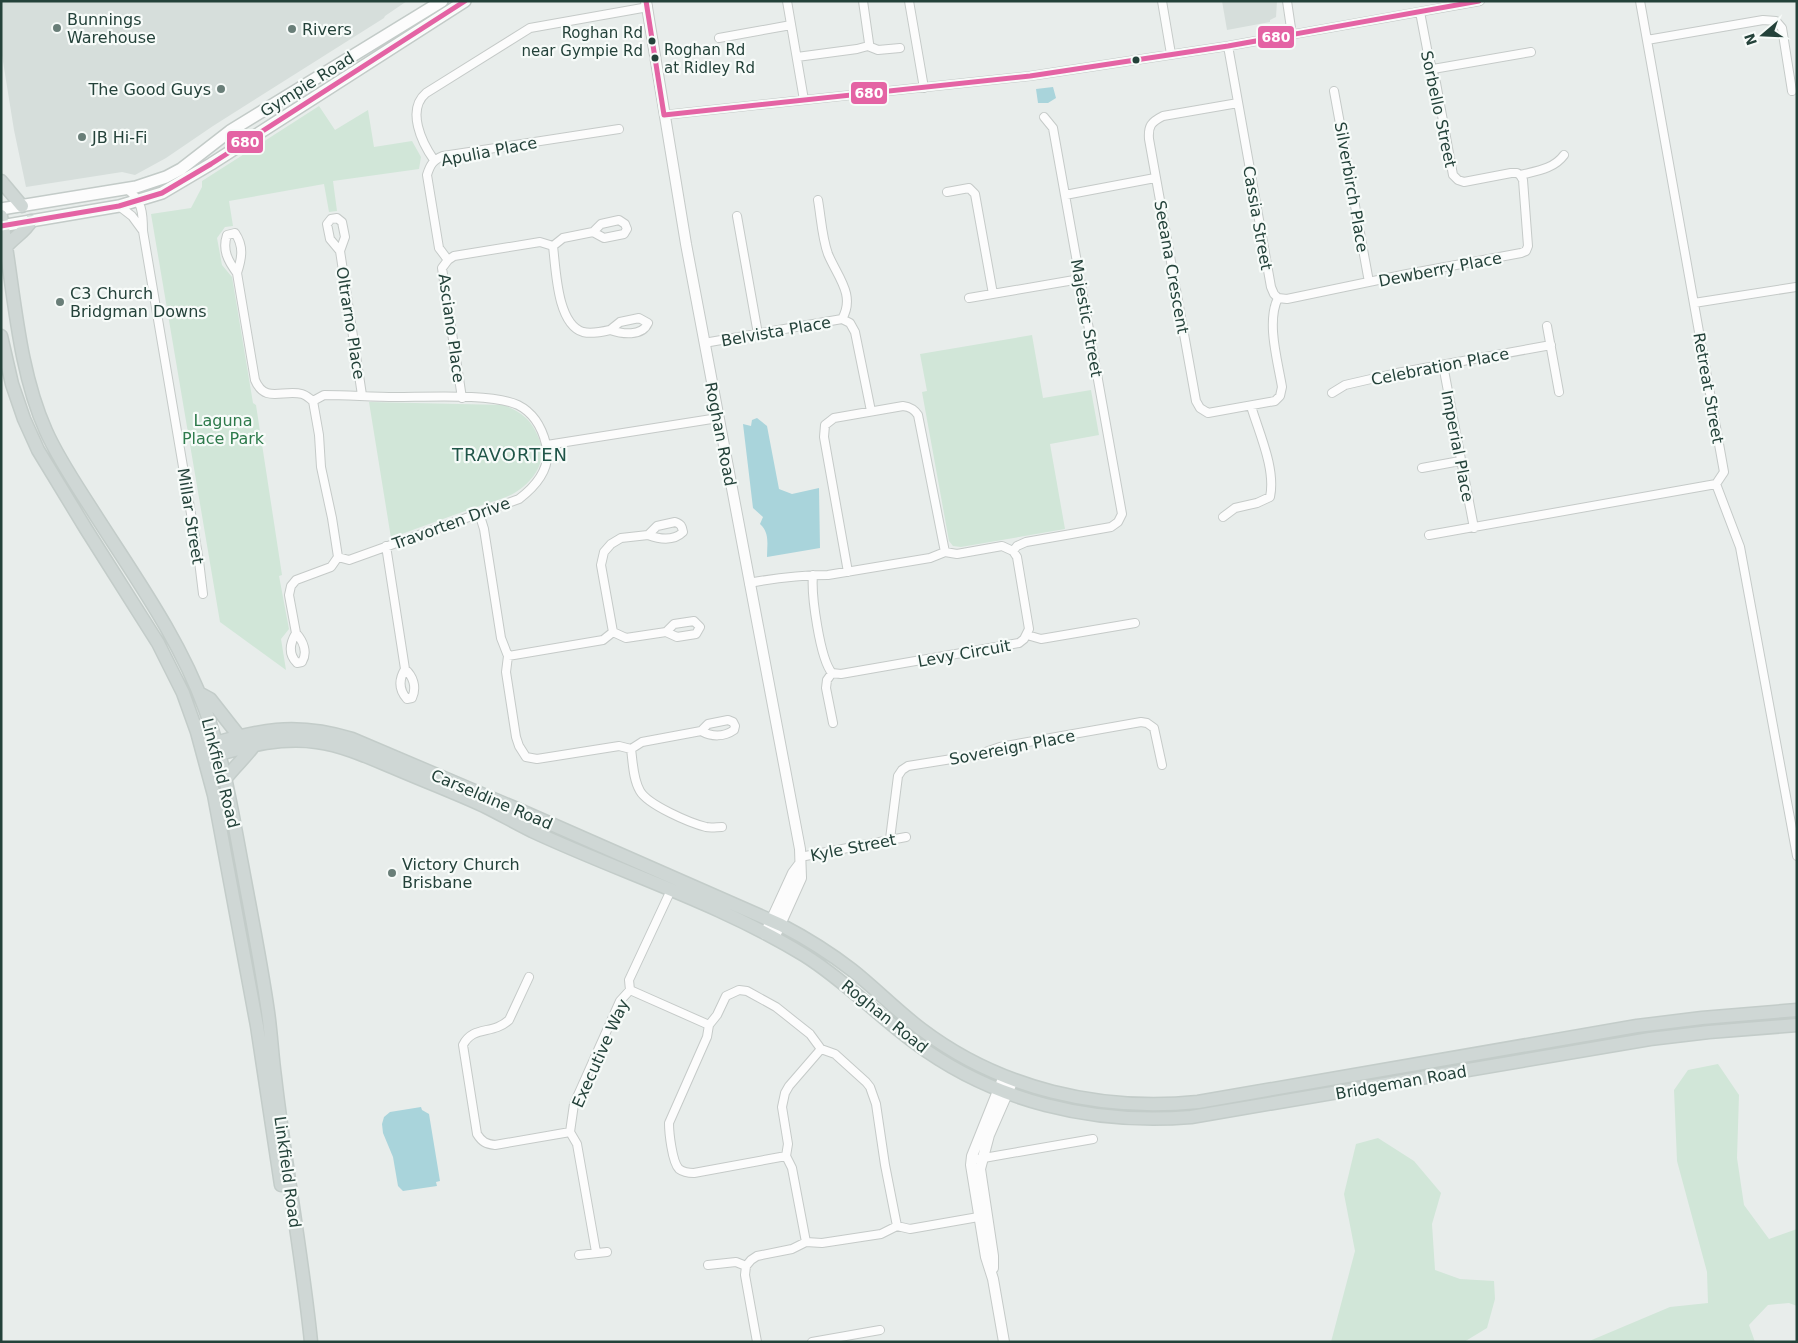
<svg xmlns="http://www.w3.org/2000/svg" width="1798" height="1343" font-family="'DejaVu Sans',sans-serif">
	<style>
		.built { fill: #d6dedb }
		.green { fill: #d1e6d8 }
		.water { fill: #a9d4db }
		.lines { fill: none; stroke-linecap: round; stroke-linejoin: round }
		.minor-casing { stroke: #c5cac8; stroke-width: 10 }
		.tertiary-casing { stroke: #c5cac8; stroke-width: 12 }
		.secondary-casing { stroke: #c3cbc8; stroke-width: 14 }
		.primary-casing { stroke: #c3ccc9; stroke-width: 15 }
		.minor { stroke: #fcfcfc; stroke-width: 8 }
		.tertiary { stroke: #fcfcfc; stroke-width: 10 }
		.secondary { stroke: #fcfcfc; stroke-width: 11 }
		.primary { stroke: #cfd7d5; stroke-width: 12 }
		.bus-1-casing { stroke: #f7fbf9; stroke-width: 9 }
		.bus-1 { stroke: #e463a4; stroke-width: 5 }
		.poi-dot { fill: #697e78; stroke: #f7fbf9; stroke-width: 2 }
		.bus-dot { fill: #24423a; stroke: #f7fbf9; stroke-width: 2 }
		.labels { text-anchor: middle; stroke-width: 4.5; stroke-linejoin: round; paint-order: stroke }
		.bus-label { font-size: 15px; fill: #24423a; stroke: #f7fbf9; text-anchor: end }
		.poi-label { font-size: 16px; fill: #24423a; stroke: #f7fbf9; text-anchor: start }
		.street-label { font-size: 16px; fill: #24423a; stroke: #f7fbf9 }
		.park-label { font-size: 16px; fill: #2d7a4b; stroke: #f7fbf9 }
		.neighbourhood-label { font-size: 18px; letter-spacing: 1px; fill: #1f5548; stroke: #f7fbf9 }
		.line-badge { stroke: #f7fbf9; stroke-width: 2 }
		.badge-label { font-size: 14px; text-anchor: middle; font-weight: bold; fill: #fff }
	</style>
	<rect width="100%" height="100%" fill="#e8edeb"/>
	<path class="built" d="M 1,1 L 407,1 L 385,16 L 384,18 L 213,126 L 166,158 L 135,175 L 122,172 L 26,187 L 14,130 L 1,49 Z
		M 1222,1 L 1277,1 L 1276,17 L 1270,20 L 1270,22 L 1227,30 Z"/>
	<path class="green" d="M 319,106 L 335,130 L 368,110 L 374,147 L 412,141 L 421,157 L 419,169 L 333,181 L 337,211 L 329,212 L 324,184 L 229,201 L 233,226 L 225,227 L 217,238 L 222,265 L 232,277 L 253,403 L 256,405 L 282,575 L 279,576 L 289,629 L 281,639 L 286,670 L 220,622 L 151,214 L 191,208 L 202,187 L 202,181 Z
		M 1032,335 L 1043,398 L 1091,390 L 1099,435 L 1050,444 L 1065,529 L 961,547 L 953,546 L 949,541 L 922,392 L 927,391 L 920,354 Z
		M 369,402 L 504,405 C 523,413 532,420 540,441 C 547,462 533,481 516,492 C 505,499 489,502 477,507 C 448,517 420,527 391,538 Z
		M 1718,1064 L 1739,1095 L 1737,1158 L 1744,1205 L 1769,1239 L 1797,1229 L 1797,1306 L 1789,1303 L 1768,1305 L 1749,1325 L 1755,1342 L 1587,1342 L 1670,1307 L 1708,1303 L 1707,1272 L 1677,1161 L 1674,1090 L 1688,1070 Z
		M 1378,1138 L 1414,1161 L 1441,1193 L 1432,1224 L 1435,1270 L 1460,1279 L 1494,1281 L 1495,1299 L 1487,1328 L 1464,1342 L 1331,1342 L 1355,1251 L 1344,1194 L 1356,1144 Z"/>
	<path class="water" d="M 1053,87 L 1056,98 L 1048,103 L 1038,103 L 1036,89 Z
		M 757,418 L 767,426 L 779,489 L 792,494 L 819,488 L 820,548 L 767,557 C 767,545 770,533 760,524 L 763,517 L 753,508 L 743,424 L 751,426 L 752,420 Z
		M 421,1107 L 422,1110 L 429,1114 L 440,1181 L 436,1182 L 437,1186 L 403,1191 L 398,1186 L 393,1157 L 383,1133 L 382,1124 L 384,1117 L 390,1112 Z"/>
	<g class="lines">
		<g class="minor-casing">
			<path id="minor" d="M 787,1 L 804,100
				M 909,1 L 924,88
				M 1162,1 L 1171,54
				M 1287,1 L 1292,35
				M 1420,12 L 1428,54 L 1436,83 L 1453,175 L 1458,180 L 1464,182 L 1511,173 L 1517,173 L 1520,175 C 1536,171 1554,169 1564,155
				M 719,38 L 791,25
				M 1647,40 L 1763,20 L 1776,21 L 1782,28 L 1792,91
				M 868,46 L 878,50 L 900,48
				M 1228,46 L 1271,287 L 1274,294 L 1278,298 C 1266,322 1278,362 1282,387 L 1280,396 L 1275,401 L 1208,413 L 1200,408 L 1196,401 L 1149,139 C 1148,126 1151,122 1163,116 L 1238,103
				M 797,57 L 857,49 L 868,46 L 869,43 L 863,1
				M 1433,69 L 1531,52
				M 1334,91 L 1369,282
				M 664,115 L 1030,76 L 1228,46 L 1480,1
				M 434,160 C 422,143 406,110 426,93 L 530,28 L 648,7
				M 127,189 C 142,200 143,213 143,231 L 199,561 L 203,594
				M 947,192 L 969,188 L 975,194 L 993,294
				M 1065,195 L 1155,178
				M 119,206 L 132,216 L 143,231
				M 737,216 L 758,334
				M 619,220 L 625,224 L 627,229 L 624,234 L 604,238 L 593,232 L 601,224 Z
				M 553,246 C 556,270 557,324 583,332 C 592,334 601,332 610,330
				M 340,251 L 330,239 L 327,224 L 331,219 L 337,218 L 342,222 L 345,237 L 340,251 L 362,395
				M 448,260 L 439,248 L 427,175 C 430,165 433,160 443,156 L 619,129
				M 237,273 C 228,261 222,250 227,235 L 235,233 C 244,246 242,258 237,273 L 255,380 C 265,404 283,389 302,394 C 306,395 310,399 313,401
				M 969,298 L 1080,279
				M 1278,298 L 1287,299 L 1407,274 L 1521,253 L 1526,251 L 1528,246 L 1523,180 L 1520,175
				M 1694,303 L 1796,287
				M 639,318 L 648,323 C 642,337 622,334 610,330 L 620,322 Z
				M 842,319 L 850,323 L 855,332 L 871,411
				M 1547,326 L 1559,392
				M 704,343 L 842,319 C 856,295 837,276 828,254 C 822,238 821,217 818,200
				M 1443,365 L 1474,528
				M 1332,393 L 1345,385 L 1397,373 L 1551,345
				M 324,395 C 348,395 372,397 396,397 C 426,397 493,393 518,405 C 534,413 542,428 546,444 C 552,467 536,486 519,499 L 349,560 L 338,557 L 332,518 L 321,467 L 319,435 L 313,401 Z
				M 462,398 L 442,268 L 448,260 L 454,256 L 540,242 L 553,246 L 563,238 L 593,232
				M 547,445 L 718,418
				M 1422,468 L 1460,461
				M 1716,484 L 1740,547 L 1797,856
				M 479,513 L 484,529 L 501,638 L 508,656 L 603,640 L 613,632 L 626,638 L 666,632
				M 1223,517 L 1235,508 L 1257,503 L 1270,497 C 1276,469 1259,433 1251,406
				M 675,522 C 681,524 682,526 683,532 C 673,542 659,539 648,535 L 657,526 Z
				M 1429,535 L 1716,484 L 1724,472 L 1640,1
				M 386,546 L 405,669
				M 1013,551 L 1017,546 L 1026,542 L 1111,527 L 1118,522 L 1122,514 L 1053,128 L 1044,117
				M 848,572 L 824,437 L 825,425 L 834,418 L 903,406 C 910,407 914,409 918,415 L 945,552
				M 749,583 C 775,578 800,575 828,575 L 930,558 L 945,552 L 957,554 L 1002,546 L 1013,551 L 1017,557 L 1029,629 L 1024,639 L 1019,643 L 841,674 L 832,673 C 820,659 811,595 813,575
				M 694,621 L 700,627 L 696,634 L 677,637 L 666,632 L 674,624 Z
				M 613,632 L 601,565 L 604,552 L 611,544 L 621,538 L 648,535
				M 296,633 L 289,595 L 291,586 L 296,580 L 331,567 L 338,557
				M 296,633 C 303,641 308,652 302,662 L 297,663 C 288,654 290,643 296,633 Z
				M 1027,635 L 1041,639 L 1135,623
				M 508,656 L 506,672 L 516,737 L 519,746 L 526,757 L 537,759 L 619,746 L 631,749 L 642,742 L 701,731
				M 405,669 C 413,676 417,687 412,698 L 407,699 C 398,689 399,679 405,669 Z
				M 832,673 L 827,680 L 826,688 L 833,723
				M 728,720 L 733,722 L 735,726 L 734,730 C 724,737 712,737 701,731 L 708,724 Z
				M 631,749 C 633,763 633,779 640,791 C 648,805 690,823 706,827 C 711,828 717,827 722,827
				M 890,839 L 898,776 L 902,770 L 908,766 L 977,755 L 1000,747 L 1141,722 L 1147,723 L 1154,728 L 1162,765
				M 800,857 L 906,837
				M 529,977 L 509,1020 C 493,1035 473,1025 463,1045 L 477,1134 C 482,1142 486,1144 495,1145 L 570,1132
				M 630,990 L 709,1025
				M 786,1156 L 694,1173 C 688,1173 683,1172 679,1169 C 672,1162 669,1132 669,1123 L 707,1037 L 709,1025 L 717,1015 L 726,996 L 739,990 L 747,991 L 776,1007 L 810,1034 L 821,1049 L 835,1054 L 866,1082 L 870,1087 L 876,1104 L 885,1165 L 897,1226
				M 978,1159 L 1093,1139
				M 806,1242 L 792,1168 L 786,1156 L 788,1144 L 782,1107 L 785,1093 L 789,1086 L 821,1049
				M 596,1252 L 577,1144 L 570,1132 L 574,1104 L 620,1001 L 630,990 L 629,980 L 671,890
				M 579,1255 L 607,1252
				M 708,1265 L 736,1262 L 746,1266
				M 757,1342 L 745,1275 L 746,1266 L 751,1260 L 757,1256 L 792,1249 L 806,1242 L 822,1243 L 881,1234 L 897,1226 L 910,1229 L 984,1216
				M 812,1342 L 880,1330"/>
		</g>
		<g class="tertiary-casing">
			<path id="tertiary" d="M 646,1 L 686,244 L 800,849 L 801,878 L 774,938
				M 765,934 L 793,873 L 799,865
				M 1004,1076 L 972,1156 L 971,1165 L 986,1257 L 993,1279 L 1004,1342
				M 993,1268 L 993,1256 L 980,1169 L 989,1135 L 1013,1080"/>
		</g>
		<g class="secondary-casing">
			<path id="secondary" d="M 1,209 L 136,187 L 166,177 L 181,169 L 230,131 L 442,1
				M 1,226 L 119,206 L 162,193 L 211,164 L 465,1"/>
		</g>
		<g class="primary-casing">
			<path id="primary" d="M 1,181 L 22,206
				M 1,216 C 14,286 17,367 46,431 C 58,458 75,483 91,508 C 132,573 179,637 205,709 C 224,760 232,812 242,865 C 251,914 261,963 268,1012 C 271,1033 272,1055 275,1077 C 285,1165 302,1253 311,1342
				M 6,247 C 14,237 25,232 31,221
				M 1,336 L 12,384 L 24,419 L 38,450 L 86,529 L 158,643 L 183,693 L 197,732 L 214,795 L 257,1026 L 281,1185
				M 199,693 L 210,699 L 239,736
				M 202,747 C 257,730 295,721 352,739 L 517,809 L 781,925 C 806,938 830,953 852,970 C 876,989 897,1011 921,1029 C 1000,1089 1100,1112 1198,1102 L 1637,1026 L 1702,1018 L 1797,1010
				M 205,758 C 242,748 278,736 317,742 C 346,746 372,759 399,770 C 427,782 456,793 484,806 C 500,814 516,823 532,831 C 622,873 719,903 804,955 C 844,980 876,1014 914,1042 C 994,1102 1093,1125 1191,1117 L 1650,1039 L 1709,1032 L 1797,1025
				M 226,778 C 235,766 247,756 255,744"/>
		</g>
		<use href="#minor" class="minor"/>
		<use href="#tertiary" class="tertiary"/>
		<use href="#secondary" class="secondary"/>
		<use href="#primary" class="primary"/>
		<g class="bus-1-casing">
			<path id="bus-1" d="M 646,1 L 664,115
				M 664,115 L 1030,76 L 1228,46 L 1479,1
				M 1,226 L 119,206 L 162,193 L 211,164 L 465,1"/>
		</g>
		<use href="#bus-1" class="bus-1"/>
	</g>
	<g class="poi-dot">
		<circle cx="57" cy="28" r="5"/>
		<circle cx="292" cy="29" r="5"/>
		<circle cx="221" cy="89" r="5"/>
		<circle cx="82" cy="137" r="5"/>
		<circle cx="60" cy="302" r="5"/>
		<circle cx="392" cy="873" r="5"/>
	</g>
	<g class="bus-dot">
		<circle cx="652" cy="41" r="4.5"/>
		<circle cx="655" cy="58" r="4.5"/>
		<circle cx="1136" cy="60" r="4.5"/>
	</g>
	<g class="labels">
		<g class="bus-label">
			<text x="643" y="38">Roghan Rd<tspan x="643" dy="18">near Gympie Rd</tspan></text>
			<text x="664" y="55" text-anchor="start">Roghan Rd<tspan x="664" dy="18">at Ridley Rd</tspan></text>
		</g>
		<g class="poi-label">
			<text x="67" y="25">Bunnings<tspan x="67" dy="18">Warehouse</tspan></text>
			<text x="302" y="35">Rivers</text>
			<text x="211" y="95" text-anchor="end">The Good Guys</text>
			<text x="92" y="143">JB Hi-Fi</text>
			<text x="70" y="299">C3 Church<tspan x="70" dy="18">Bridgman Downs</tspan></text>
			<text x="402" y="870">Victory Church<tspan x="402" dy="18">Brisbane</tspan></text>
		</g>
		<g class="street-label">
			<text transform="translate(307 84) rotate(-32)" y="6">Gympie Road</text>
			<text transform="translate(1439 109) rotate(78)" y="6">Sorbello Street</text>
			<text transform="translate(489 151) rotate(-11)" y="6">Apulia Place</text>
			<text transform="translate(1352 187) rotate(80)" y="6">Silverbirch Place</text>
			<text transform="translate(1258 218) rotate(80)" y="6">Cassia Street</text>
			<text transform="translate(1172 267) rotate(80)" y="6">Seeana Crescent</text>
			<text transform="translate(1440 269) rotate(-11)" y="6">Dewberry Place</text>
			<text transform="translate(1087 318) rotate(80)" y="6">Majestic Street</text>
			<text transform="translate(351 323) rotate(81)" y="6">Oltrarno Place</text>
			<text transform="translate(452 328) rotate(82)" y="6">Asciano Place</text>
			<text transform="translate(776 331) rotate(-10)" y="6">Belvista Place</text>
			<text transform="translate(1440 366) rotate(-11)" y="6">Celebration Place</text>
			<text transform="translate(1709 388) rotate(80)" y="6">Retreat Street</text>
			<text transform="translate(721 434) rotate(79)" y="6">Roghan Road</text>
			<text transform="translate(1458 446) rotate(79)" y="6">Imperial Place</text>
			<text transform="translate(191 516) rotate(81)" y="6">Millar Street</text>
			<text transform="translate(451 523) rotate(-20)" y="6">Travorten Drive</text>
			<text transform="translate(964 653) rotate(-10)" y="6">Levy Circuit</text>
			<text transform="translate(1012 747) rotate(-11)" y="6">Sovereign Place</text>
			<text transform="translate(221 773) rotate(76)" y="6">Linkfield Road</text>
			<text transform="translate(492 799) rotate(23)" y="6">Carseldine Road</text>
			<text transform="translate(853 847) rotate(-11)" y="6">Kyle Street</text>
			<text transform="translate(885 1016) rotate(39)" y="6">Roghan Road</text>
			<text transform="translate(600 1053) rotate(-66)" y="6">Executive Way</text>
			<text transform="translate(1401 1082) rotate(-10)" y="6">Bridgeman Road</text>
			<text transform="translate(288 1172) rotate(82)" y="6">Linkfield Road</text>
		</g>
		<g class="park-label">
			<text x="223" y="426">Laguna<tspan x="223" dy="18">Place Park</tspan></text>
		</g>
		<g class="neighbourhood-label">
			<text x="510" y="461">TRAVORTEN</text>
		</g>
	</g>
	<g class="line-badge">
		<rect x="1257" y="25" width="38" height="24" rx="5" fill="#e463a4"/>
		<rect x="850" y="81" width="38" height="24" rx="5" fill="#e463a4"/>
		<rect x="226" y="130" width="38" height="24" rx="5" fill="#e463a4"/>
	</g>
	<g class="badge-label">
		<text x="1276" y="42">680</text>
		<text x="869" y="98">680</text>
		<text x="245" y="147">680</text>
	</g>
	<rect width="1798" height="1343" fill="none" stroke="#24423a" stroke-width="5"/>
	<g transform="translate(1763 35) rotate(251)" stroke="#f7fbf9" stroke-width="4" paint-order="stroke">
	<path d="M0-4L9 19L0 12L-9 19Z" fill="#24423a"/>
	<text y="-8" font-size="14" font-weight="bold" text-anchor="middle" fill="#24423a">N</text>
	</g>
</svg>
